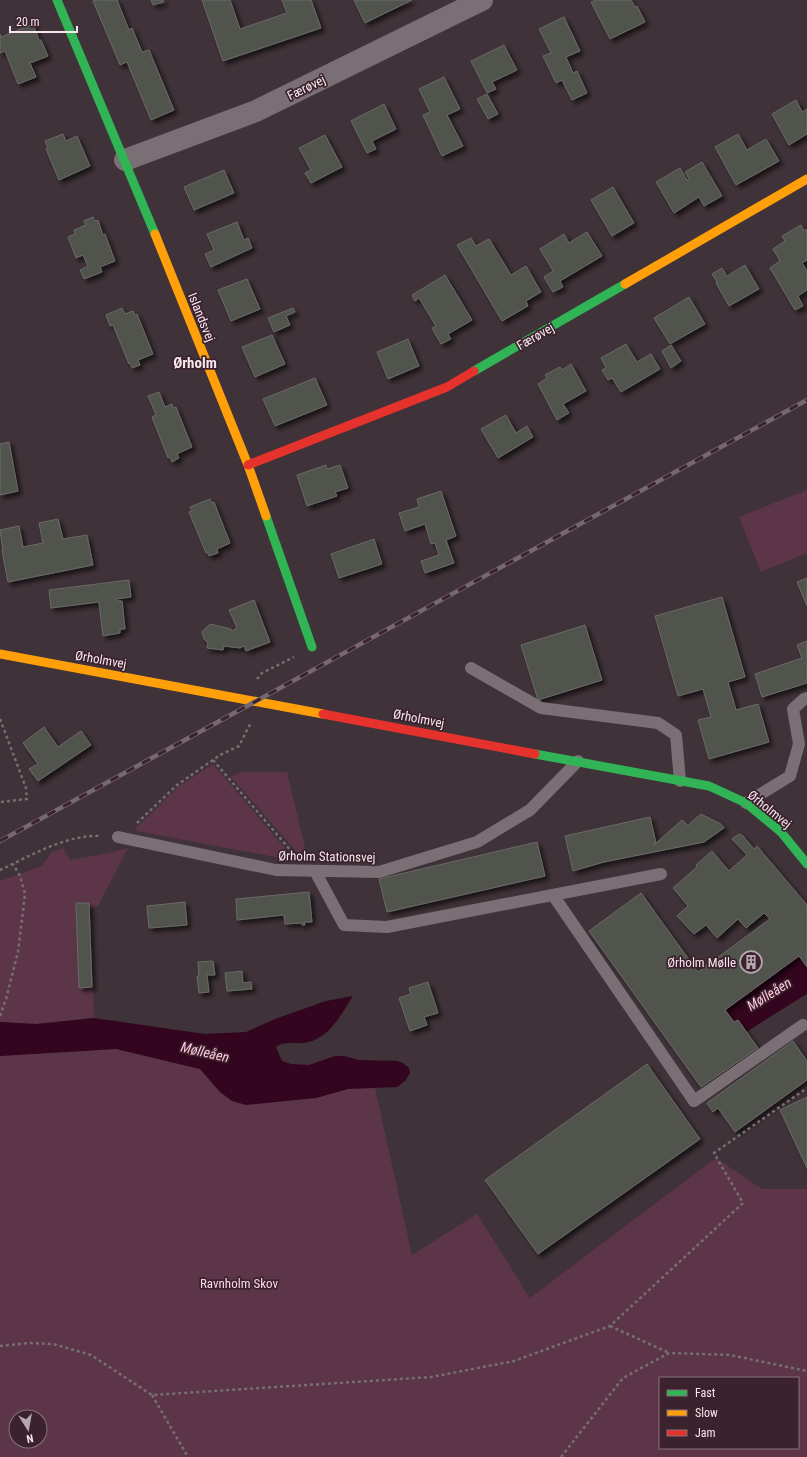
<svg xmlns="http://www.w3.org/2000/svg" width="807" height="1457" font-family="'Roboto Condensed',sans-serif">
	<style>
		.green { fill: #5c3648; fill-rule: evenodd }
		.water { fill: #34051f }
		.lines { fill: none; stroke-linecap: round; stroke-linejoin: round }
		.river { stroke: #34051f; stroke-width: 40 }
		.building { fill: #51524e; stroke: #6b6a68; filter: url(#shadow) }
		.path { stroke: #776e72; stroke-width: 2.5; stroke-dasharray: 3 3; stroke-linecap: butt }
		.lane { stroke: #7a6f74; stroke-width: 12 }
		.street { stroke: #7a6f74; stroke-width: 22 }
		.fast { stroke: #30b455; stroke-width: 9 }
		.slow { stroke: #ff9f0a; stroke-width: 9 }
		.jam { stroke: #e5322d; stroke-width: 9 }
		.rail-casing { stroke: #75696f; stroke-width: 4.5 }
		.rail { stroke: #3b222d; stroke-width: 3; stroke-dasharray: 9; stroke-linecap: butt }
		.labels { text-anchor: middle; stroke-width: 3.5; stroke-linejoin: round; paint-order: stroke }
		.street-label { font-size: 13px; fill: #f7e6ed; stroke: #3b222d }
		.poi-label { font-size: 13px; fill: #f7e6ed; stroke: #3b222d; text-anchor: end }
		.park-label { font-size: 13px; fill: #fbd5e5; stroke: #3b222d }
		.water-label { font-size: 14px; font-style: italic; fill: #fec7de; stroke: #3b222d }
		.quarter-label { font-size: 15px; font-weight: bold; fill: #f7e6ed; stroke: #3b222d }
	</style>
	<defs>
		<filter id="shadow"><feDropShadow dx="3.5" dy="3.5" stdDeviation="2" flood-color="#0009"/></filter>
	</defs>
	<rect width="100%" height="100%" fill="#3f3238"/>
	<path class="green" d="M 807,490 L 807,553 L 761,572 L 739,517 Z
		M 213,764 L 296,861 L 137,831 L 135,829 L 179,786 Z
		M 241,772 L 287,772 L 308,860 L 304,860 L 231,777 Z
		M 63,848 L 70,860 L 109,853 L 128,848 L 98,906 L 90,909 L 94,1018 L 36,1024 L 0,1022 L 0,881 L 42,866 L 52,852 Z
		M 116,1049 L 200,1069 L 220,1092 L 316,1098 L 348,1089 L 375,1088 L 412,1255 L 477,1214 L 530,1298 L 716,1158 L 762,1189 L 807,1189 L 807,1457 L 0,1457 L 0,1056 ZM 660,1378 L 798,1378 L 798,1448 L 660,1448 ZM 16,1417 L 40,1417 L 40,1441 L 16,1441 Z"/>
	<path class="water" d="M 353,996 C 340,1016 329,1040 303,1043 C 293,1044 284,1041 276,1047 L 282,1061 L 291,1064 L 309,1065 L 335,1056 L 344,1056 L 359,1060 L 397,1061 L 403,1063 L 409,1068 L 410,1073 L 405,1081 L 397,1087 L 348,1089 L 316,1098 L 246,1105 L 232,1101 L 220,1092 L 200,1069 L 116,1049 L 0,1056 L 0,1022 L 36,1024 L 94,1018 L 205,1034 L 246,1032 L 275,1019 L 326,1001 Z"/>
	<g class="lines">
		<path class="river" d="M 731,1018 L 807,970"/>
	</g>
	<path class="building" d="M 97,0 L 117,0 L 129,30 L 132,28 L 142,52 L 149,50 L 174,110 L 151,120 L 127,62 L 120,65 L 93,1 Z
		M 151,0 L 163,0 L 164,2 L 153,5 Z
		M 202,0 L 230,0 L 240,29 L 287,13 L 282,0 L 311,0 L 321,28 L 223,61 Z
		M 354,0 L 412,0 L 365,23 Z
		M 596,0 L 631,0 L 635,7 L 637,6 L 645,22 L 610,39 L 591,2 Z
		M 564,17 L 580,51 L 566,57 L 573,73 L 577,71 L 587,93 L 572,100 L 562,80 L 556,83 L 543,56 L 551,53 L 539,29 Z
		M 33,24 L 39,40 L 41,40 L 48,56 L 30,63 L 36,77 L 18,84 L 5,51 L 0,53 L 0,34 L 1,37 Z
		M 504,45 L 517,70 L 492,82 L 496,89 L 487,93 L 471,61 Z
		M 444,77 L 460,109 L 447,115 L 463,146 L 442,156 L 423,115 L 430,112 L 419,89 Z
		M 487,94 L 498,114 L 488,119 L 477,99 Z
		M 796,100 L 802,112 L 807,109 L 807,134 L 789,145 L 772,114 Z
		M 384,104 L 396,129 L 372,141 L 376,149 L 367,153 L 351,121 Z
		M 63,134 L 66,141 L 77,136 L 90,166 L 59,180 L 46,149 L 48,148 L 45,141 Z
		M 738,134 L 747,150 L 766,139 L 779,161 L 736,185 L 715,147 Z
		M 325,135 L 342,167 L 311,183 L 305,173 L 311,170 L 299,148 Z
		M 702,162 L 722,196 L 704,206 L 699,197 L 674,213 L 656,182 L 680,168 L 687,180 L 689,179 L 685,172 Z
		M 224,170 L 234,193 L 194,210 L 184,187 Z
		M 613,187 L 634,223 L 612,236 L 591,200 Z
		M 93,217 L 95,221 L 98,220 L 103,235 L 105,234 L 115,261 L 100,267 L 102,272 L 84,279 L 80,270 L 88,266 L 83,255 L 76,258 L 68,237 L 75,234 L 74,230 L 86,225 L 84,221 Z
		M 237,222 L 244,240 L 248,238 L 252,248 L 211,267 L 205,254 L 214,250 L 207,234 Z
		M 801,225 L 804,231 L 806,229 L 807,230 L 807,260 L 802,263 L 807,271 L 807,290 L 798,296 L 803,306 L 795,310 L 770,268 L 780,261 L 773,249 L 785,241 L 782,236 Z
		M 587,232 L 602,256 L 560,281 L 563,287 L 553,292 L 544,277 L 553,271 L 540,249 L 564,234 L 569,243 Z
		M 471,238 L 476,246 L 489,239 L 511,275 L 526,266 L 541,292 L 526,301 L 528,306 L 502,321 L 457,245 Z
		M 745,265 L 759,289 L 729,306 L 716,283 L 717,282 L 712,274 L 722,268 L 727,276 Z
		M 445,275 L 472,320 L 448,334 L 451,339 L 441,344 L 432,328 L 436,326 L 419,298 L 415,301 L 412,295 Z
		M 247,279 L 260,309 L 231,321 L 218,290 Z
		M 689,297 L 705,324 L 670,344 L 654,318 Z
		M 122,308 L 125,314 L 133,311 L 135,315 L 137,314 L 153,354 L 138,360 L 140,365 L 132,368 L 130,363 L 129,364 L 113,325 L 110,326 L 106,315 Z
		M 293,308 L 295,312 L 286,316 L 290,325 L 274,332 L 268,318 Z
		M 272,335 L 285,364 L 255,377 L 242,347 Z
		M 408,339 L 419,366 L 388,379 L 377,352 Z
		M 626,344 L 637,362 L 651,354 L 660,369 L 621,392 L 612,378 L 608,380 L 602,370 L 606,368 L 601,358 Z
		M 671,345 L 681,361 L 671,368 L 662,351 Z
		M 571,364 L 586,391 L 563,404 L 569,413 L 557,420 L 538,384 L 547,378 L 545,375 L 560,367 L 562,370 Z
		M 315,378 L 327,405 L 275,426 L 263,399 Z
		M 159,392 L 165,407 L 172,404 L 173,408 L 176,407 L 192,447 L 177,454 L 179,458 L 172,462 L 170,457 L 168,458 L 152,417 L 156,415 L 148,396 Z
		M 506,415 L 516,433 L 527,426 L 533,437 L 498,458 L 481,429 Z
		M 9,442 L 18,491 L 0,495 L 0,444 Z
		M 326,465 L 327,469 L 340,465 L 348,488 L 335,492 L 337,496 L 307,506 L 297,475 Z
		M 441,491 L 456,536 L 446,540 L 454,563 L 425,573 L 421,561 L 439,555 L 435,543 L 431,544 L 425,524 L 405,531 L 399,513 L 419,507 L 417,499 Z
		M 210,499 L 212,503 L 214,502 L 230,543 L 217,549 L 218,553 L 209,556 L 208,553 L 206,553 L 189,512 L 192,511 L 190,507 Z
		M 58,519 L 63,539 L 87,535 L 93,565 L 8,582 L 2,551 L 3,551 L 0,530 L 19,526 L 23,547 L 43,543 L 39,523 Z
		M 374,539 L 382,564 L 339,578 L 331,554 Z
		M 807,578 L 807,606 L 797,582 Z
		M 129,580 L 131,597 L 116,599 L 117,601 L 122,601 L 125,629 L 120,629 L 120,633 L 103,636 L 99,602 L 51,608 L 49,590 Z
		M 722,597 L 745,677 L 728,682 L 736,710 L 758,704 L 769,742 L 709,759 L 698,720 L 711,717 L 703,689 L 678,696 L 655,616 Z
		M 254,600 L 270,642 L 246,651 L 244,646 L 240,648 L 224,646 L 223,650 L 207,648 L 208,643 L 204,639 L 202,632 L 210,624 L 231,629 L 232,631 L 237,628 L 229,610 Z
		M 585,625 L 602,680 L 538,700 L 521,645 Z
		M 807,641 L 807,683 L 762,697 L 755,674 L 802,658 L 797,645 Z
		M 44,727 L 58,747 L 81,731 L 91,745 L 38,781 L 29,769 L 38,764 L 23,743 Z
		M 701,814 L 721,824 L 724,828 L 704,842 L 604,862 L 573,871 L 565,836 L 650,817 L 656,843 L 654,843 L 654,845 L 682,820 L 688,825 Z
		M 739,834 L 743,836 L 754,849 L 757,846 L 807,905 L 807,967 L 799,956 L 725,1010 L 734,1022 L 738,1020 L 758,1048 L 701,1087 L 589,931 L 641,893 L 698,972 L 770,919 L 764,913 L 746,928 L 738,919 L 717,938 L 706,925 L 694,934 L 677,916 L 688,906 L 673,888 L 697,867 L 696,865 L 712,851 L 729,871 L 747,855 L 732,839 Z
		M 537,842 L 545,876 L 387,912 L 379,879 Z
		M 309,892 L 312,922 L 304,922 L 305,925 L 302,925 L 302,923 L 285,924 L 284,915 L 237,920 L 236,899 Z
		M 185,902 L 187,925 L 149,928 L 147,906 Z
		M 76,903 L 89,903 L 92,987 L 79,988 Z
		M 213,961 L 215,975 L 207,975 L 209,992 L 199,993 L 197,976 L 199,976 L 198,962 Z
		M 242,971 L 243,983 L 251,982 L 252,989 L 227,991 L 225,973 Z
		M 428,982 L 438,1013 L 424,1017 L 427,1025 L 410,1031 L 399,998 L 411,994 L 409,988 Z
		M 793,1041 L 807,1061 L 807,1080 L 735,1132 L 718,1108 L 713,1112 L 707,1103 Z
		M 647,1064 L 700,1139 L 538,1254 L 485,1180 Z
		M 807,1097 L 807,1168 L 780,1110 Z"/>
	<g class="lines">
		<path class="path" d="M 257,679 L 262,673 L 294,657
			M 0,719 L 26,788 L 27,799 L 0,802
			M 213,760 L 292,852
			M 137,823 L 177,785 L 220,755 L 239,746 L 249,726 L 252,723
			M 0,870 C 30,856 67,834 101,836
			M 0,1016 L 6,999 L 18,952 L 25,894 L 20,876 L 13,864
			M 610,1326 L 669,1353
			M 0,1346 L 30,1343 L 53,1344 L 91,1355 L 152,1395 L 431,1377 L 514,1361 L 610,1326 L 743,1203 L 714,1153 L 807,1088
			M 152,1395 L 188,1457
			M 561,1457 L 623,1378 L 669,1353 L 730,1355 L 807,1371"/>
		<path class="lane" d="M 471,668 L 541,708 L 658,723 L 676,735 L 680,781
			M 746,803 L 790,776 L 799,744 L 793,709 L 804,699 L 807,698
			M 118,837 L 276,870 L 379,872 L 477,842 L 530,810 L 578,761
			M 315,871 L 344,925 L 387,927 L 661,874
			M 553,895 L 694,1101 L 803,1025"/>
		<path class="street" d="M 125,160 L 256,111 L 482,0"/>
		<path class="fast" d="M 57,0 L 155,234
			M 474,371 L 625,284
			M 266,516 L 312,647
			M 535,754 L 709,786 L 746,803 L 781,832 L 807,864"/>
		<path class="slow" d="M 155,234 L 248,465 L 266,516
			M 625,284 L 807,179
			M 0,654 L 323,714"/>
		<path class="jam" d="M 248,465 L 447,387 L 474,371
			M 323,714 L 535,754"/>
		<g class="rail-casing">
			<path id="rail" d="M 0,841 L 807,400"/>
		</g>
		<use href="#rail" class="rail"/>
	</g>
	<defs>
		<g id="building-ring" transform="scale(1.15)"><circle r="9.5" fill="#3b222d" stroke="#b7a7ae" stroke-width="1.5"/><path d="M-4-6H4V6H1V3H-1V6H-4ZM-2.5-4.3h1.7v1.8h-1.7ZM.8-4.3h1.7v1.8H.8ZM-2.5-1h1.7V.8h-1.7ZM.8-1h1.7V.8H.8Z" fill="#b7a7ae"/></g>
	</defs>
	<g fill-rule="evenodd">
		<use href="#building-ring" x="751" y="962"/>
	</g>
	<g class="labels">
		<g class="street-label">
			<text transform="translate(306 87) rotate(-26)" y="5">Færøvej</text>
			<text transform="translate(202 317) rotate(68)" y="5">Islandsvej</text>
			<text transform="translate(535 336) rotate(-30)" y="5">Færøvej</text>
			<text transform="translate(101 659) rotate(10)" y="5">Ørholmvej</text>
			<text transform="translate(419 718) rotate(11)" y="5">Ørholmvej</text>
			<text transform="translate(770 809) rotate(39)" y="5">Ørholmvej</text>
			<text transform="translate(327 856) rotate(1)" y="5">Ørholm Stationsvej</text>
		</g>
		<g class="poi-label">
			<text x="736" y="967">Ørholm Mølle</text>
		</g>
		<g class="park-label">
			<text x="239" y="1288">Ravnholm Skov</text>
		</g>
		<g class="water-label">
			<text transform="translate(769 994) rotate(-32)" y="5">Mølleåen</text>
			<text transform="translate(205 1052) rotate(13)" y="5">Mølleåen</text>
		</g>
		<g class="quarter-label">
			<text x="195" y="368">Ørholm</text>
		</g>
	</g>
	<rect x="659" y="1377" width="140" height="72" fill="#3b222d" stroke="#86707a"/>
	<rect x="667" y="1390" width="20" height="6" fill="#30b455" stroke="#86707a"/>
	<text x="695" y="1397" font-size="12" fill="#f7e6ed">Fast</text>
	<rect x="667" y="1410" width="20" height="6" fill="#ff9f0a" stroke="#86707a"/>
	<text x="695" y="1417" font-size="12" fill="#f7e6ed">Slow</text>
	<rect x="667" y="1430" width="20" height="6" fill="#e5322d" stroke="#86707a"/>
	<text x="695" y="1437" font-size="12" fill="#f7e6ed">Jam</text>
	<g transform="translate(28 1429) rotate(169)"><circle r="19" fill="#3b222d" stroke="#86707a"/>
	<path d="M0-3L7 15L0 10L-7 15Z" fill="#b7a7ae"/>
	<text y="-6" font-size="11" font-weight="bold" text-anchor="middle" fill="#f7e6ed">N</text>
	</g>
	<path d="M10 26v6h67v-6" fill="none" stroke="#f7e6ed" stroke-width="2"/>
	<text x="16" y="26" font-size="12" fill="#f7e6ed" stroke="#3b222d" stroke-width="3" paint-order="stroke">20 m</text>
</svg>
